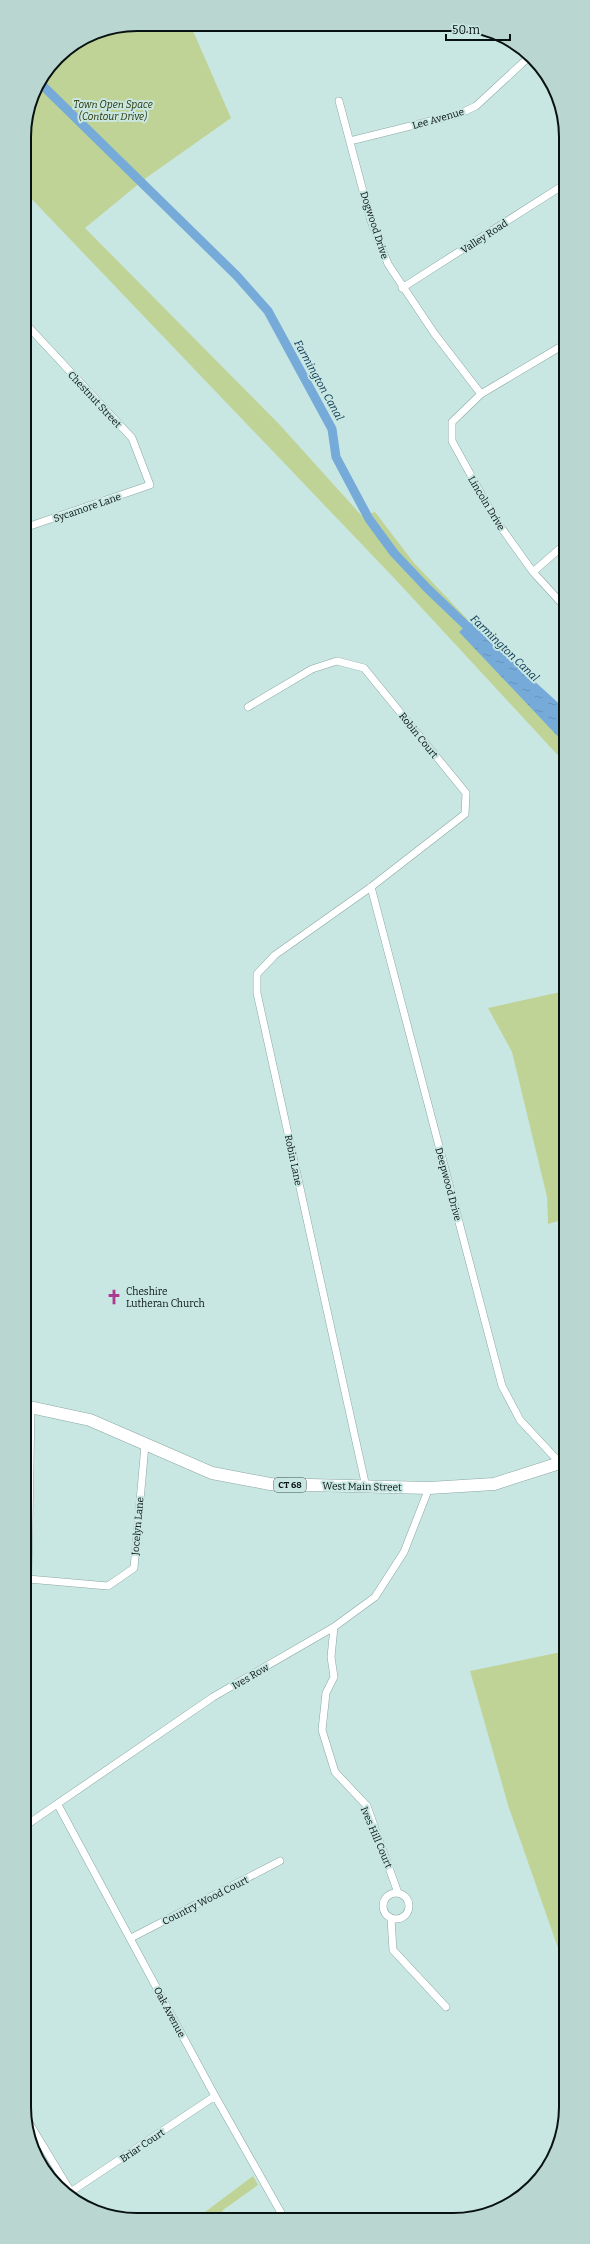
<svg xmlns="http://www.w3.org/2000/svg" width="590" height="2244" font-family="Bitter,serif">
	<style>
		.green { fill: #c0d397 }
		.water { fill: url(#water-ripples) }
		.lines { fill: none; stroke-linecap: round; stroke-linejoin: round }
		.canal { stroke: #76abd9; stroke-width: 9 }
		.street-casing { stroke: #8aa7a3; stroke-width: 8 }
		.primary-casing { stroke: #8aa7a3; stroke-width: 13 }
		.street { stroke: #fff; stroke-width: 7 }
		.primary { stroke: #fff; stroke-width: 12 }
		.labels { text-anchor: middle; stroke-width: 4; stroke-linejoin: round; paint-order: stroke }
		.shield { fill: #c9e7e2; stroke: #415250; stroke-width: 1 }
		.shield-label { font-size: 9px; font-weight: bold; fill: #071211 }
		.park-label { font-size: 10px; font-style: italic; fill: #273201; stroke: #c9e7e2 }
		.street-label { font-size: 10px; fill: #071211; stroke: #c9e7e2 }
		.poi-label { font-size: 10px; fill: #071211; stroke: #c9e7e2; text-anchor: start }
		.water-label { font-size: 11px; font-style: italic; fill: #083351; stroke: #c9e7e2 }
		.rim { fill: none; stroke: #071211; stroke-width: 2 }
	</style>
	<defs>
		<pattern id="water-ripples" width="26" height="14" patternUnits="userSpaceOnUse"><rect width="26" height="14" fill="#76abd9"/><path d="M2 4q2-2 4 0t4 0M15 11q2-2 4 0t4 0" fill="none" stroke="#6592b9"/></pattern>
	</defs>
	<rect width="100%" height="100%" fill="#c9e7e2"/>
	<path class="green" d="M 137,24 L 190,24 L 231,118 L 146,178 L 85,228 L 279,424 L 362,516 L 375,512 L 414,563 L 565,722 L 565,763 L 394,578 L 24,191 L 24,129 L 33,93 L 57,57 L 94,32 Z
		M 565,991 L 565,1219 L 548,1224 L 547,1197 L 512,1052 L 488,1008 Z
		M 566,1651 L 566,1971 L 508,1805 L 470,1671 Z
		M 253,2176 L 258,2185 L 223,2210 L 220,2218 L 197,2218 Z"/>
	<path class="water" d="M 471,621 L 485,624 L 509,658 L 565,709 L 565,744 L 459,632 Z"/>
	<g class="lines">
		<path class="canal" d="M 40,83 L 237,276 L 268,311 L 332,429 L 336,457 L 369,519 L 394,553 L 427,588 L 475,634"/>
		<g class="street-casing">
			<path id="street" d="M 339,101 L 371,221 L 388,264 L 434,333 L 481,394
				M 350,141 L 459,114 L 476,106 L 530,56
				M 402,288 L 565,184
				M 24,322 L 132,438 L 150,485 L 24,528
				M 565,344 L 481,394 L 452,422 L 452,441 L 495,519 L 533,572 L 565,607
				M 533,572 L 565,544
				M 248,707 L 312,669 L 337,661 L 364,668 L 466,793 L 465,814 L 371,887 L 275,955 L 257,974 L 257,993 L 366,1487
				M 371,887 L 502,1386 L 520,1420 L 560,1463
				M 28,1579 L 108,1586 L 134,1568 L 145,1445
				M 25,1590 L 28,1579 L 31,1406
				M 334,1627 L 331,1657 L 334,1677 L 326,1693 L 322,1730 L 335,1772 L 367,1806 L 398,1893
				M 58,1805 L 215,2096 L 284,2218
				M 25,1826 L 213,1697 L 334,1627 L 375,1597 L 404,1552 L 429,1488
				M383 1906a13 13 0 1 1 26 0a13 13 0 1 1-26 0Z
				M 391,1919 L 393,1950 L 446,2007
				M 131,1938 L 280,1861
				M 25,2116 L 71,2192
				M 69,2193 L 215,2096"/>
		</g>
		<g class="primary-casing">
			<path id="primary" d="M 25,1406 L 90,1420 L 212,1473 L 270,1484 L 429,1488 L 494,1484 L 566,1461"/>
		</g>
		<use href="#street" class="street"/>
		<use href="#primary" class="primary"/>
	</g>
	<defs>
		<g id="church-bare" transform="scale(1.2)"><path d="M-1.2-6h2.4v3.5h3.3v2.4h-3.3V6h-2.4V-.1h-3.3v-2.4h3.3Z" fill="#ad3993" stroke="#c9e7e2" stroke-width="2.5" paint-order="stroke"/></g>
	</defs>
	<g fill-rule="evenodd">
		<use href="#church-bare" x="114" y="1297"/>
	</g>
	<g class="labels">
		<rect class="shield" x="274" y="1478" width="32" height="14" rx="3"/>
		<g class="shield-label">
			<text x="290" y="1488">CT 68</text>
		</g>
		<g class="park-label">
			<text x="113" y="108">Town Open Space<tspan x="113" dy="12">(Contour Drive)</tspan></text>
		</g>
		<g class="street-label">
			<text transform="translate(438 118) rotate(-16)" y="4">Lee Avenue</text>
			<text transform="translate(375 225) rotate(72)" y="4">Dogwood Drive</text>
			<text transform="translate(484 236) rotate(-33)" y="4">Valley Road</text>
			<text transform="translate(95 399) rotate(47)" y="4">Chestnut Street</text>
			<text transform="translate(487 503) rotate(59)" y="4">Lincoln Drive</text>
			<text transform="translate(87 507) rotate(-19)" y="4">Sycamore Lane</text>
			<text transform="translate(419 735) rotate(51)" y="4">Robin Court</text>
			<text transform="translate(294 1160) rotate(78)" y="4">Robin Lane</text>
			<text transform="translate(449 1184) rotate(75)" y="4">Deepwood Drive</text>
			<text transform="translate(362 1486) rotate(1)" y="4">West Main Street</text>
			<text transform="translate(137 1526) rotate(-85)" y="4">Jocelyn Lane</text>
			<text transform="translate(250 1676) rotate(-30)" y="4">Ives Row</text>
			<text transform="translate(377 1837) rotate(67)" y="4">Ives Hill Court</text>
			<text transform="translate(205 1900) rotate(-27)" y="4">Country Wood Court</text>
			<text transform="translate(170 2012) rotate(62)" y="4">Oak Avenue</text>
			<text transform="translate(142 2145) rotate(-34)" y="4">Briar Court</text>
		</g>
		<g class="poi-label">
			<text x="126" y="1295">Cheshire<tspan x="126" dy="12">Lutheran Church</tspan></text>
		</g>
		<g class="water-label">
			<text transform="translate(319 380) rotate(61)" y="4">Farmington Canal</text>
			<text transform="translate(505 648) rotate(44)" y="4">Farmington Canal</text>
		</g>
	</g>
	<path d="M0 0H590V2244H0ZM137 31H453A106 106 0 0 1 559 137V2107A106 106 0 0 1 453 2213H137A106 106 0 0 1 31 2107V137A106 106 0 0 1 137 31Z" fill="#b9d6d1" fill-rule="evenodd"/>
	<path class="rim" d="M137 31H453A106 106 0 0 1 559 137V2107A106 106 0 0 1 453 2213H137A106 106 0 0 1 31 2107V137A106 106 0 0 1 137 31Z"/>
	<path d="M446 34v6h64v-6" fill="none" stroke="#071211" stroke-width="2"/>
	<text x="452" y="34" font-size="12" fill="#071211" stroke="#c9e7e2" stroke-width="3" paint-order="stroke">50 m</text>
</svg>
